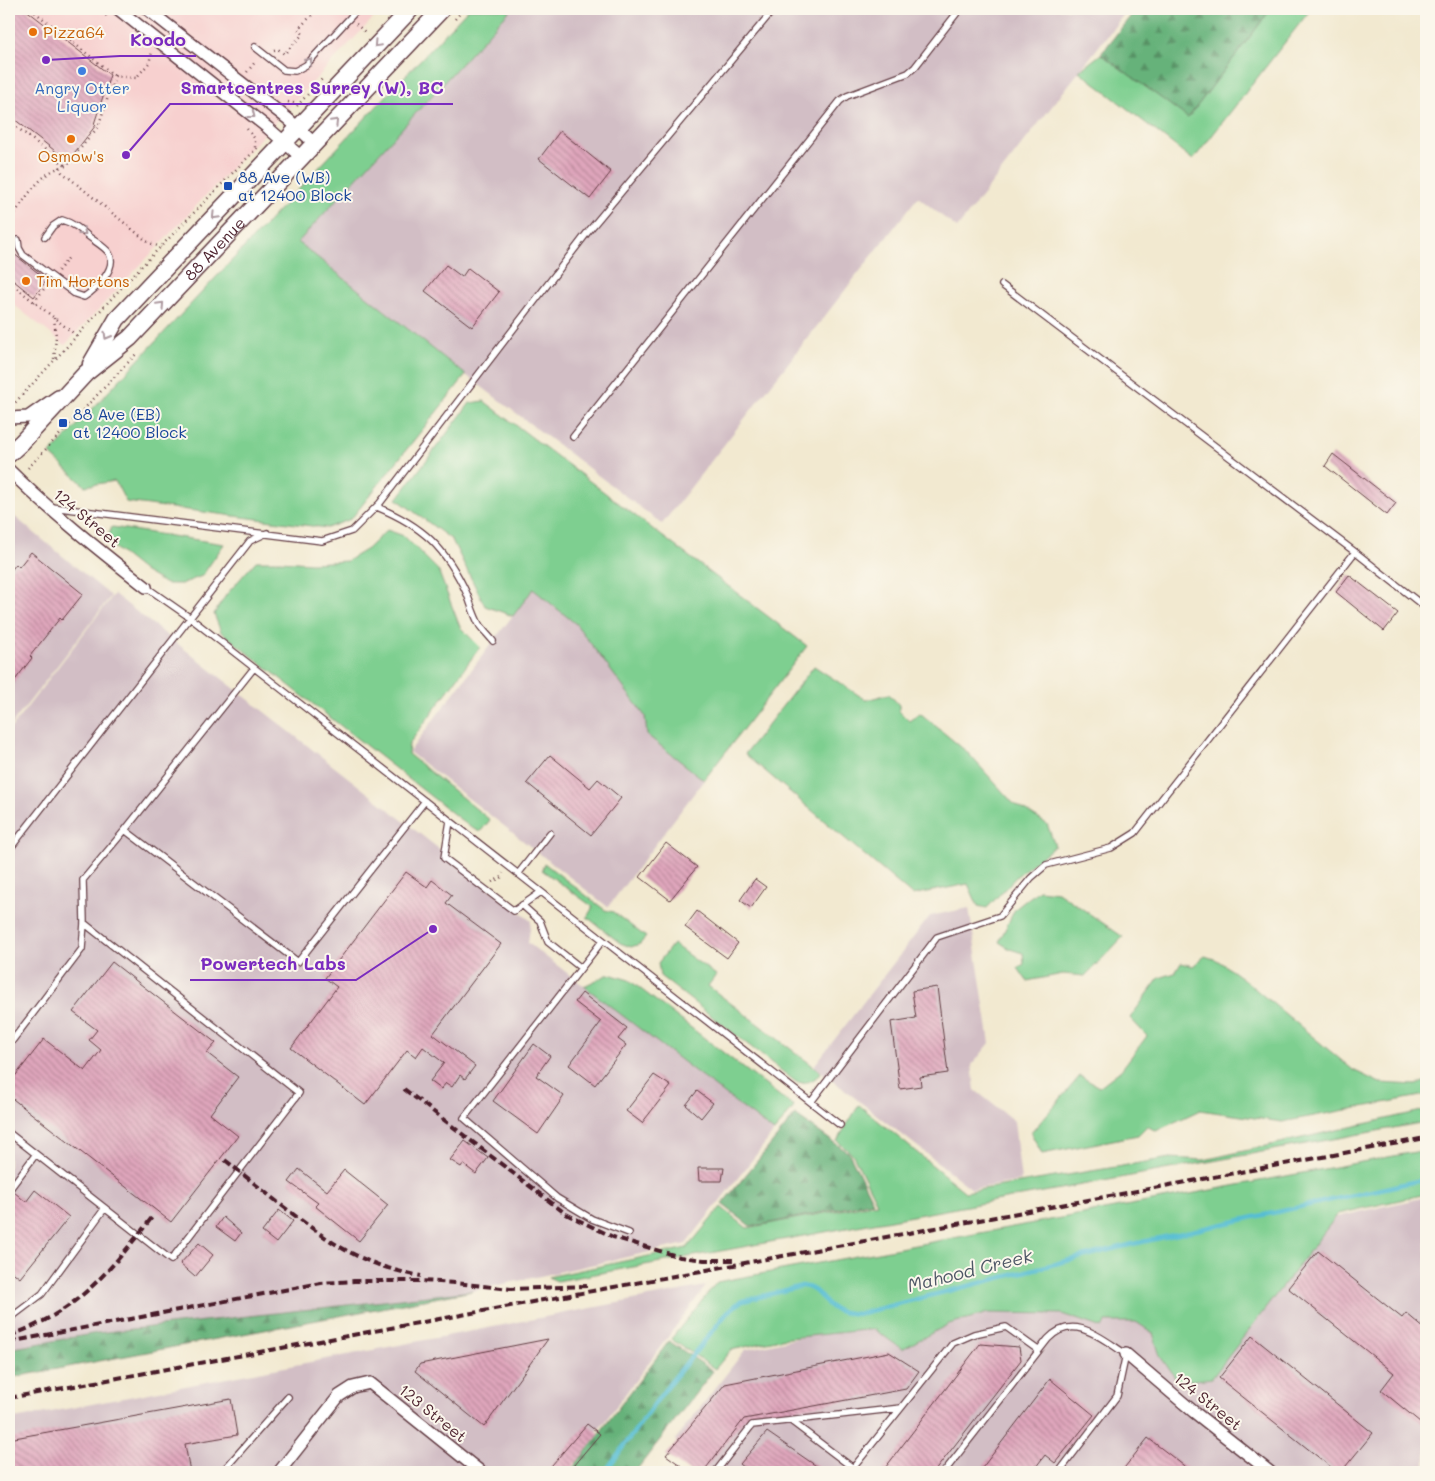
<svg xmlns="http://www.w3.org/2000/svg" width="1435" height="1481" font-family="Mali,sans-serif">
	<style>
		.built { fill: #f7d0cf }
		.industrial { fill: #d2bec5 }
		.grass { fill: #7ecf90; stroke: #64775e }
		.forest { fill: url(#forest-firs); stroke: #586852 }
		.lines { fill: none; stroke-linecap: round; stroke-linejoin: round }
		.stream { stroke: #56bed3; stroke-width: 4.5 }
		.building { fill: url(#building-back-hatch) }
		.service-casing { stroke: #633d44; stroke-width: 8 }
		.minor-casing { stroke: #633d44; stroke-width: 14 }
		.secondary-casing { stroke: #633d44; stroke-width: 19 }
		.path { stroke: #633d44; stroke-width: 2.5; stroke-dasharray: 1 4; stroke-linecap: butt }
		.service { stroke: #fff; stroke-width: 5.5 }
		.minor { stroke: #fff; stroke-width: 11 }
		.secondary { stroke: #fff; stroke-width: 16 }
		.rail { stroke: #4a1f2b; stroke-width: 4; stroke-dasharray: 8 4; stroke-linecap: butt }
		.oneway { stroke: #ae9aa0 }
		.food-dot { fill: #e8710a; stroke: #fbf7ec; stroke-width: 2 }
		.shop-dot { fill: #3f7fe0; stroke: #fbf7ec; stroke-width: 2 }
		.transit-dot { fill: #1a4fb4; stroke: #fbf7ec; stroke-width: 2 }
		.labels { text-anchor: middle; stroke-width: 4; stroke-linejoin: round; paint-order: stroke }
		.food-label { font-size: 16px; fill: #c56008; stroke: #fbf7ec; text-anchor: start }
		.shop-label { font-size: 16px; fill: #366cbe; stroke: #fbf7ec }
		.transit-label { font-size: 16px; fill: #164399; stroke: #fbf7ec; text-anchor: start }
		.street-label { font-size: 16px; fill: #4a1f2b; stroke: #fbf7ec }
		.water-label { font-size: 18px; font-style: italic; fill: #4e5766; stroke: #fbf7ec }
		.leader { fill: none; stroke: #7b2cbf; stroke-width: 2 }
		.callout-dot { fill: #7b2cbf; stroke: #fbf7ec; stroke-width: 2 }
		.callout-label { font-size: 18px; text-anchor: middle; font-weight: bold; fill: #7b2cbf; stroke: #fbf7ec; stroke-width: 4; stroke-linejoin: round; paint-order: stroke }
	</style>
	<defs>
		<pattern id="forest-firs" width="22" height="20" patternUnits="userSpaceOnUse" patternTransform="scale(1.25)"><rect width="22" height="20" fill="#66b27a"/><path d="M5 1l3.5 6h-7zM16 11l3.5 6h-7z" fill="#569064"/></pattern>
		<pattern id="building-back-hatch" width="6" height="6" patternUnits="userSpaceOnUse" patternTransform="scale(1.25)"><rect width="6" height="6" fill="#dfa6bc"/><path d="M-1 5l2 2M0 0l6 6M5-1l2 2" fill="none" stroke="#b78799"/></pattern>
	</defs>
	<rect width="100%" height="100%" fill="#fbf7ec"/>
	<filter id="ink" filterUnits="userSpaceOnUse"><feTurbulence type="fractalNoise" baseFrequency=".02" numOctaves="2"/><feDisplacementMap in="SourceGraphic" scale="10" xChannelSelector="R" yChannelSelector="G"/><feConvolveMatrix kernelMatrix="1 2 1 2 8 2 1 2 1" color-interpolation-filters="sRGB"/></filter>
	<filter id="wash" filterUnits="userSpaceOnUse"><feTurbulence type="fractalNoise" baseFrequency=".0096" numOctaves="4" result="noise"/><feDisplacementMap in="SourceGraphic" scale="20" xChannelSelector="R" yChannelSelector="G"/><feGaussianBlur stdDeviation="1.12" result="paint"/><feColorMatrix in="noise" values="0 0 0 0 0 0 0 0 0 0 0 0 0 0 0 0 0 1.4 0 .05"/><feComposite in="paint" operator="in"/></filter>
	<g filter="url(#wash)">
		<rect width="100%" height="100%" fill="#f2e9d0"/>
		<path class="built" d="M 9,9 L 382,9 L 65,345 L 9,301 Z"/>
		<path class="industrial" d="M 511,9 L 1128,9 L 957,228 L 918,197 L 662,524 L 466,375 L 298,242 Z
			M 9,512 L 111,596 L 9,728 Z
			M 533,589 L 576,624 L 645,716 L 647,735 L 704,780 L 608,907 L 409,752 Z
			M 114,594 L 531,921 L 528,943 L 774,1132 L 686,1244 L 472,1291 L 97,1333 L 9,1349 L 9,731 Z
			M 969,908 L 990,1043 L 972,1065 L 975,1090 L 1014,1121 L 1021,1181 L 972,1189 L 814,1066 L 930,916 Z
			M 1426,1197 L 1426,1472 L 712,1472 L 675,1440 L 745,1350 Z
			M 706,1286 L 567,1472 L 9,1472 L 9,1420 Z"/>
		<path class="grass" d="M 468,9 L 511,9 L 298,242 L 466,375 L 351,519 L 327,528 L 126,502 L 115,481 L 85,486 L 50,454 Z
			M 1271,9 L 1311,9 L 1193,160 L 1079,71 L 1101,54 L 1188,118 Z
			M 484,401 L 807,646 L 704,780 L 647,735 L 645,716 L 576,624 L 533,589 L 513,616 L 485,606 L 452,540 L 397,499 L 470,403 Z
			M 112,527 L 224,544 L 202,576 L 181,584 L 166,584 L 145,572 L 106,541 Z
			M 387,530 L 404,536 L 438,570 L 460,627 L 480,647 L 409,744 L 408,754 L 490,820 L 480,832 L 470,827 L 221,632 L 214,614 L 226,595 L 256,561 L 279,561 L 312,563 L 347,561 L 367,549 Z
			M 814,666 L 866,700 L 889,694 L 899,705 L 899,711 L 909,721 L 920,713 L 967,752 L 1013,803 L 1047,824 L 1055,846 L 1017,876 L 987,908 L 978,906 L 968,884 L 912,895 L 745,754 Z
			M 544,863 L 605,910 L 613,912 L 646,937 L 640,944 L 631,947 L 620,943 L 587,917 L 593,907 L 542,870 Z
			M 1039,890 L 1058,892 L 1123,937 L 1085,976 L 1063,974 L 1027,981 L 1018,968 L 1024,964 L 1023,953 L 1010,949 L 999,942 L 1015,909 Z
			M 673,944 L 716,975 L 708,986 L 821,1072 C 815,1081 806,1084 796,1082 L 660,976 L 658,963 Z
			M 1205,956 L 1217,960 L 1242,978 L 1353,1070 L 1380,1083 L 1416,1085 L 1426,1081 L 1426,1095 L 1282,1122 L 1200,1110 L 1156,1131 L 1147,1126 L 1138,1135 L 1042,1154 L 1031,1133 L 1080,1076 L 1099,1087 L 1121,1070 L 1147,1036 L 1130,1018 L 1159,978 L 1175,973 L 1181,963 L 1193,966 Z
			M 609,974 L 629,980 L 794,1107 L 774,1132 L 584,986 Z
			M 859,1105 L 965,1192 L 1170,1158 L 1204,1160 L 1426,1110 L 1426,1122 L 557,1281 L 548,1277 L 687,1248 L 721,1207 L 747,1228 L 877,1203 L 853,1155 L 837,1141 Z
			M 1426,1150 L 1426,1194 L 1338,1214 L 1212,1378 L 1178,1382 L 1160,1356 L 1153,1333 L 1136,1322 L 1106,1322 L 1102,1328 L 1062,1314 L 988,1313 L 949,1324 L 902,1349 L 874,1329 L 780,1339 L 731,1350 L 715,1369 L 671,1339 L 717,1282 Z"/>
		<path class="forest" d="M 1136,9 L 1271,9 L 1188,118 L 1101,54 Z
			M 795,1115 L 849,1153 L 873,1202 L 765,1224 L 750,1226 L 722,1204 Z
			M 472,1291 L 9,1378 L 9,1349 L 97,1333 Z
			M 669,1341 L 713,1371 L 635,1472 L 570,1472 Z"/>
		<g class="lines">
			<path class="stream" d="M 605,1472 L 666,1388 L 727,1313 L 737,1304 L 743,1301 L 802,1286 C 819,1288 819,1299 831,1307 C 838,1313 849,1313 858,1314 L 1133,1244 L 1426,1179"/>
		</g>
		<g id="blocks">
			<path class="building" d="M 9,9 L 25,9 L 110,75 L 94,124 L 96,125 L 68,161 L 9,115 Z
				M 560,131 L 611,172 L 590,199 L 539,159 Z
				M 9,250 L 47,280 L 34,297 L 9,277 Z
				M 446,265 L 462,277 L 468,268 L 499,292 L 472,327 L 425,291 Z
				M 1333,454 L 1396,503 L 1387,515 L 1325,466 Z
				M 31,552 L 83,594 L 62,620 L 60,618 L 30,656 L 32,658 L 9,688 L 9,573 L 16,564 L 19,567 Z
				M 1349,575 L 1398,613 L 1384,631 L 1336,592 Z
				M 550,755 L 590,788 L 598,779 L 621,798 L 591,835 L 527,783 Z
				M 666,843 L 697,867 L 670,900 L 640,877 Z
				M 406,872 L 427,887 L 432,880 L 452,895 L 446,903 L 501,944 L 433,1034 L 475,1066 L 465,1079 L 460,1075 L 452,1087 L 446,1083 L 441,1089 L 430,1081 L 444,1063 L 423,1047 L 416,1057 L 407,1050 L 365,1105 L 291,1048 L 337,987 L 325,978 Z
				M 755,879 L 766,887 L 751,908 L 740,900 Z
				M 697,911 L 738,943 L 727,958 L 685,927 Z
				M 112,962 L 216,1043 L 207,1053 L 238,1077 L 210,1114 L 238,1136 L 171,1222 L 9,1096 L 9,1084 L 44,1039 L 85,1071 L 101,1050 L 89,1040 L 97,1030 L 73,1012 Z
				M 937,987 L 948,1073 L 920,1077 L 921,1086 L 900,1089 L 891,1022 L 916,1018 L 912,991 Z
				M 582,993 L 627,1028 L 618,1039 L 626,1045 L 595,1085 L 569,1065 L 601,1022 L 575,1002 Z
				M 534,1044 L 550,1056 L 536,1076 L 564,1096 L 538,1134 L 493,1101 Z
				M 654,1075 L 671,1086 L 642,1123 L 626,1111 Z
				M 697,1091 L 713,1103 L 701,1118 L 686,1105 Z
				M 465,1141 L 488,1158 L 476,1174 L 463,1164 L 461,1167 L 450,1160 Z
				M 698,1168 L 724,1168 L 722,1181 L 699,1181 Z
				M 299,1169 L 327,1191 L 344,1170 L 388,1205 L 359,1241 L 315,1206 L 318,1203 L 289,1182 Z
				M 35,1190 L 69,1217 L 20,1278 L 9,1269 L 9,1199 L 14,1192 L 26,1202 Z
				M 279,1210 L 293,1221 L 276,1243 L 262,1232 Z
				M 223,1217 L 241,1233 L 235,1241 L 216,1227 Z
				M 199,1243 L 213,1255 L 195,1277 L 180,1264 Z
				M 1318,1251 L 1402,1318 L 1406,1313 L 1426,1330 L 1426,1427 L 1381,1390 L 1394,1373 L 1288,1288 Z
				M 1252,1336 L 1373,1433 L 1341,1472 L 1337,1472 L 1219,1378 Z
				M 548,1339 L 484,1427 L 415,1371 L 420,1364 Z
				M 980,1344 L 1019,1347 L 1021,1360 L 934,1472 L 882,1472 Z
				M 889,1352 L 919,1371 L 906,1389 L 744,1419 L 703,1472 L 690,1472 L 666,1455 L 725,1384 Z
				M 1050,1379 L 1094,1415 L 1055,1463 L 1045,1455 L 1032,1472 L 979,1472 Z
				M 231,1399 L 237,1435 L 185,1444 L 190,1472 L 9,1472 L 9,1439 Z
				M 587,1424 L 600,1434 L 568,1472 L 546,1472 Z
				M 767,1432 L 825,1472 L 750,1472 L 740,1464 Z
				M 1148,1438 L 1192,1472 L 1121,1472 Z"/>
		</g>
	</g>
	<g filter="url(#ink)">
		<use href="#blocks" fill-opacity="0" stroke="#633d44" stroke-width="1"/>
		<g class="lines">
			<g class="service-casing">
				<path id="service" d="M 255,47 L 284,70 L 295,71 L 306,65 L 358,9
					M 18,240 L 19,248 L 23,255 L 75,294 L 84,297 C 96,289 118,268 109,253 C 105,247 94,241 88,236 C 80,229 73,223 62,220 L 53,226 L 45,237
					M 573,437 L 840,101 L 847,96 L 908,73 L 915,67 L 960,9
					M 52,507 L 322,541 L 352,531 L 380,503 L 587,233 L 774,9
					M 377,507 C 423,526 446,548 467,594 C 471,604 474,616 480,626 C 484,631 489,636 493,641
					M 1355,552 L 1426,608
					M 146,587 L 189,617 L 840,1125
					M 254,668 L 125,830 L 298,962 L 425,801
					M 450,821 L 444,858 L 514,911 L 541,892
					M 9,850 L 250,541 L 267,533
					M 518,874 L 550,833
					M 522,905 L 540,921 L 548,942 L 581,968
					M 603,940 L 464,1118 L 557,1198 L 592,1219 L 629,1233
					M 9,1045 L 82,949 L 84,923 L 83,880 L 125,830
					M 811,1102 L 937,937 L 1000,916 L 1031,878 L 1046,865 L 1111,848 L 1135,833 L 1355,552 L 1002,285
					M 9,1133 L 171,1260 L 299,1093 L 84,923
					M 9,1190 L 36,1154
					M 9,1319 L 42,1294 L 105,1208
					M 791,1421 L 853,1468 L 901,1408
					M 222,1472 L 288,1397
					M 719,1472 L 717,1470 L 752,1425 L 901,1408 L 953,1343 L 974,1334 L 1006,1327 L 1038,1350
					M 944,1472 L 1048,1339 C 1074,1312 1102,1339 1126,1354 L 1117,1396 L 1059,1472"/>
			</g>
			<g class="minor-casing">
				<path id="minor" d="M 118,9 L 268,128 L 301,157
					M 147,9 L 288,119 L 314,143
					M 9,418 L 28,417 L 58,396
					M 9,470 C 51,512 99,550 146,587
					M 1126,1354 L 1194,1412 L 1270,1472
					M 279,1472 L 339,1396 L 353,1387 L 370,1383 L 481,1472"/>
			</g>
			<g class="secondary-casing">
				<g id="secondary">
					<path d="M 91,364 L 117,319 L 411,9"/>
					<path id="s1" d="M 9,454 L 22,442 L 86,373 L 130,338 L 442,9"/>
				</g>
			</g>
			<path class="path" d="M 31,9 L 115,76
				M 98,9 L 108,17
				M 455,19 L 464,9
				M 356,24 L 366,33
				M 274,50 L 278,49 L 284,54 L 303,34 L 298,29 L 318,9
				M 247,72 L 256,61
				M 288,102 L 297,104
				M 297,106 L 324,77
				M 9,121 L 66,166
				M 247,129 L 255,139 L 255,149
				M 60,167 L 62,172 L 149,243 L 161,247
				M 9,221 C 24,202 40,170 66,166 L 98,127 L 115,76 L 136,78 L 149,63 L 152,52
				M 58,271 L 70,256
				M 9,282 L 77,336
				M 34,302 L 47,285
				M 54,318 L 56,336 L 54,359
				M 12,406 L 136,272 L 258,147
				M 28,468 L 138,352
				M 492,882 L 502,877 L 503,873"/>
			<use href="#service" class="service"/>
			<use href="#minor" class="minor"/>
			<use href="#secondary" class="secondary"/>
			<path class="rail" d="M 404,1089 L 566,1214 L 613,1237 L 680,1257 L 704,1260 L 733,1260
				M 225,1160 C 262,1189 302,1224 342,1248 C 366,1262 393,1271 421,1276
				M 9,1336 C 22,1331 35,1326 47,1319 C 92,1295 123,1254 154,1215
				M 9,1342 L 321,1283 L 354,1281 L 421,1281 L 455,1283 L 511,1289 L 588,1286
				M 9,1398 L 1426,1138"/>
		</g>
		<defs><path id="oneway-chevron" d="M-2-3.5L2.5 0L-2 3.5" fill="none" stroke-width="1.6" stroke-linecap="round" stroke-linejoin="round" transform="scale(1.25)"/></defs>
		<g class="oneway">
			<use href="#oneway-chevron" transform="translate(377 44) rotate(133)"/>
			<use href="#oneway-chevron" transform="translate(309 61) rotate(-45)"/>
			<use href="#oneway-chevron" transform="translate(252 115) rotate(38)"/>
			<use href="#oneway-chevron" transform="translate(335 122) rotate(-46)"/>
			<use href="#oneway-chevron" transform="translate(215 216) rotate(134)"/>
			<use href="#oneway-chevron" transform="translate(83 232) rotate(38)"/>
			<use href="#oneway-chevron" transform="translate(161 305) rotate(-47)"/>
			<use href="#oneway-chevron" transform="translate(107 336) rotate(120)"/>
		</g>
	</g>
	<g class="food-dot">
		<circle cx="33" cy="32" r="5"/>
		<circle cx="71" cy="139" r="5"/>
		<circle cx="26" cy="281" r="5"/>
	</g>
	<circle class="shop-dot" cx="82" cy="71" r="5"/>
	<g class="transit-dot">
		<rect x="223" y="181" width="10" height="10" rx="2.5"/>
		<rect x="58" y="418" width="10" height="10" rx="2.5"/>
	</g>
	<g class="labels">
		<g class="food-label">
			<text x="43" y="38">Pizza64</text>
			<text x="71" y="162" text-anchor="middle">Osmow's</text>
			<text x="36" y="287">Tim Hortons</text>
		</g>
		<g class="shop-label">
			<text x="82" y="94">Angry Otter<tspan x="82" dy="18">Liquor</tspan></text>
		</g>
		<g class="transit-label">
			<text x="238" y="183">88 Ave (WB)<tspan x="238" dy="18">at 12400 Block</tspan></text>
			<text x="73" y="420">88 Ave (EB)<tspan x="73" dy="18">at 12400 Block</tspan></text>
		</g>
		<g class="street-label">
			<text dy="6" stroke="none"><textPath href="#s1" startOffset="291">88 Avenue</textPath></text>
			<text transform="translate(87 518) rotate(40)" y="6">124 Street</text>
			<text transform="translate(1208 1401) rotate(39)" y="6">124 Street</text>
			<text transform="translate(433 1413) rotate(39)" y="6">123 Street</text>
		</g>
		<g class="water-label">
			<text transform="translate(970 1271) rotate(-14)" y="6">Mahood Creek</text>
		</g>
	</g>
	<path class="leader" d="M46 60L120 56H196M126 155L170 104H453M433 929L356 980H190"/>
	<g class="callout-dot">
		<circle cx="46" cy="60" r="5"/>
		<circle cx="126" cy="155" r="5"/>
		<circle cx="433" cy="929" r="5"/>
	</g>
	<g class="callout-label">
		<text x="158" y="46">Koodo</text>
		<text x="312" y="94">Smartcentres Surrey (W), BC</text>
		<text x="273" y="970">Powertech Labs</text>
	</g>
	<rect width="1435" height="1481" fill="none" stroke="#fbf7ec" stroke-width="30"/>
</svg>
